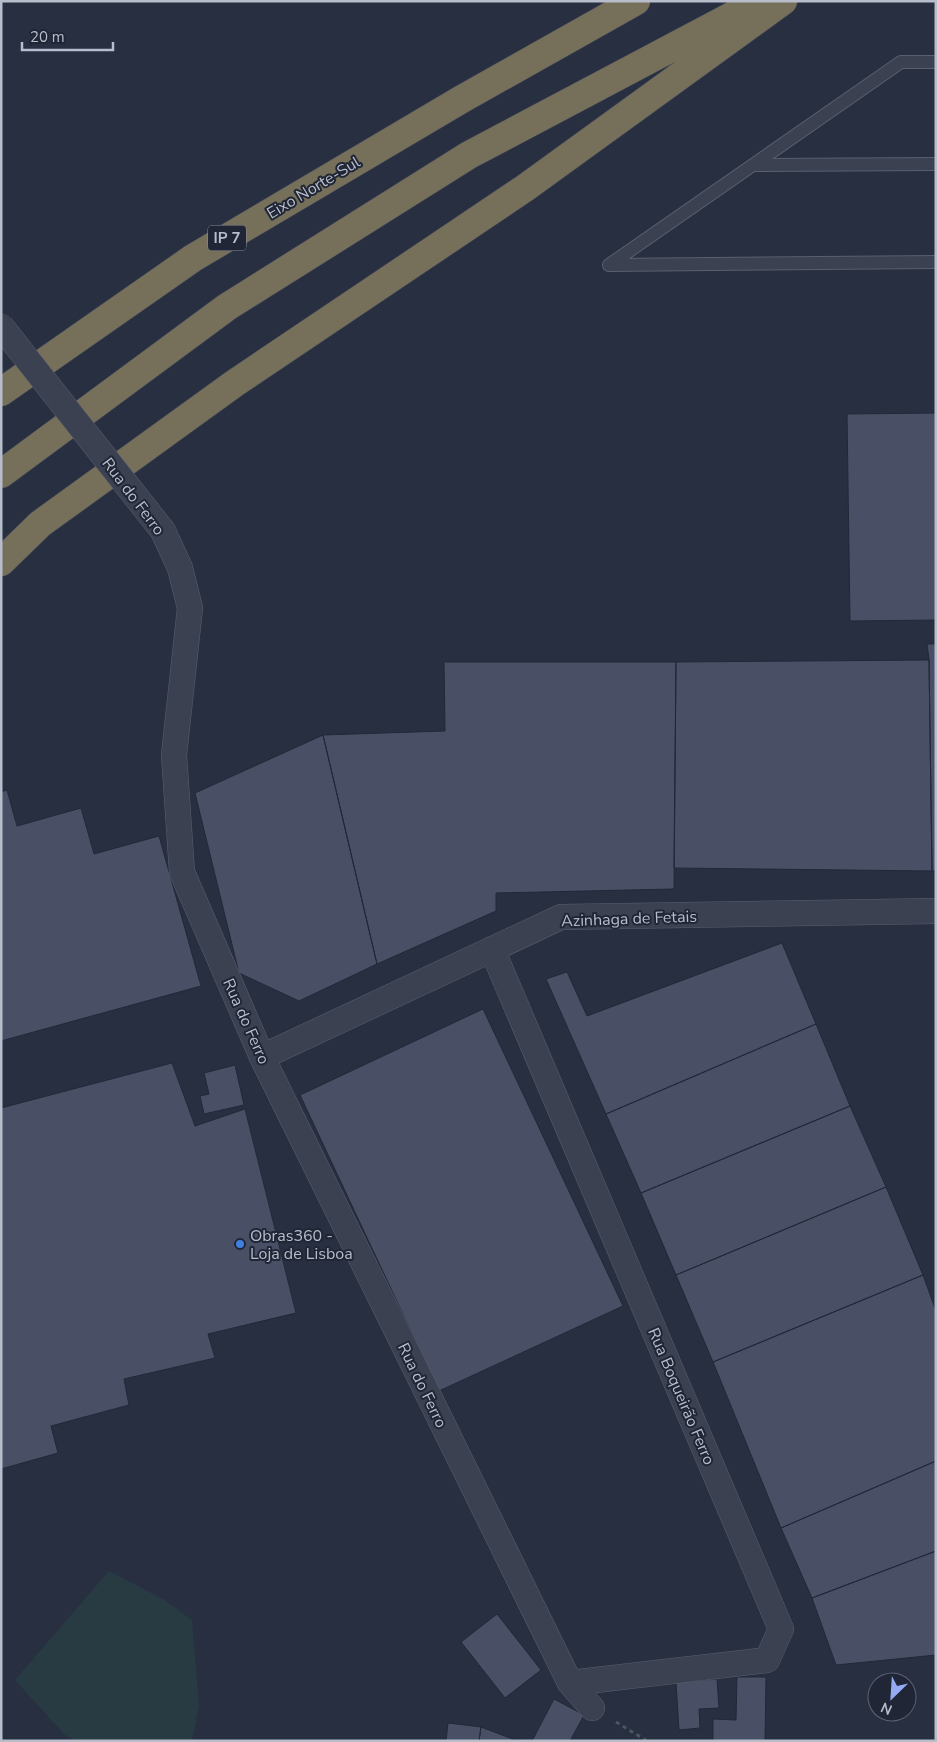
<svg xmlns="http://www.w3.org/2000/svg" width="937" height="1742" font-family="'Nunito Sans',sans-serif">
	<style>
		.green { fill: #293b42 }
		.building { fill: #495065; stroke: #222838 }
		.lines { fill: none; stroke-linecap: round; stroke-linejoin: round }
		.lane-casing { stroke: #595f6e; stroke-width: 14 }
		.street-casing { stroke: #595f6e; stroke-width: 26 }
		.highway-casing { stroke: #464c5b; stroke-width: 29 }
		.path { stroke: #48585f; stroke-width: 3; stroke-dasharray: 4 4; stroke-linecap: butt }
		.lane { stroke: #3c4151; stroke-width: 12 }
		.street { stroke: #3c4151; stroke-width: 25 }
		.highway { stroke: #766f59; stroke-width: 28 }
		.street-bridge-casing { stroke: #595f6e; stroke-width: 26; stroke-linecap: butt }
		.street-bridge { stroke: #3c4151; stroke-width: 25 }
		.shop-dot { fill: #3f7fe0; stroke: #202636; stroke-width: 2 }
		.labels { text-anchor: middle; stroke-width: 4; stroke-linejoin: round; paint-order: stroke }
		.shield { fill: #202636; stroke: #8a909e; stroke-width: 1 }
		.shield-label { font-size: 15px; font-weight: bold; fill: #b8bdcb }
		.street-label { font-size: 16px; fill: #b8bdcb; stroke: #202636 }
		.poi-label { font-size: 16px; fill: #b8bdcb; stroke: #202636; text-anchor: start }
	</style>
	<rect width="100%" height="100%" fill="#272f41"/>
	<path class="green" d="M 109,1571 L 163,1599 L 192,1620 L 199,1706 L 192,1741 L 76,1741 L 65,1735 L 15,1680 Z"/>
	<path class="building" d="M 936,413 L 936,620 L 850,621 L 847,414 Z
		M 927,644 L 936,644 L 936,871 L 932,871 L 929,660 Z
		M 929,660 L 932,871 L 674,868 L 676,662 Z
		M 444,662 L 676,662 L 674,889 L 496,893 L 496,911 L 377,964 L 323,735 L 445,731 Z
		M 323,735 L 377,964 L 299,1001 L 239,973 L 195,793 Z
		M 7,790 L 17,826 L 81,808 L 94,854 L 159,836 L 201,986 L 1,1041 L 1,792 Z
		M 782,943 L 816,1024 L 606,1114 L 546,979 L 567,972 L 587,1016 Z
		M 483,1009 L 623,1306 L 439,1391 L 300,1095 Z
		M 816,1024 L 850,1106 L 641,1193 L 606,1114 Z
		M 172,1063 L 195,1126 L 245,1109 L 296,1313 L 208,1334 L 215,1358 L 124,1379 L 129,1405 L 51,1426 L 58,1453 L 1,1469 L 1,1108 Z
		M 235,1065 L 244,1105 L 204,1114 L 200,1096 L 209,1094 L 204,1073 Z
		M 850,1106 L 886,1187 L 676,1275 L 641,1193 Z
		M 886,1187 L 923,1275 L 713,1362 L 676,1275 Z
		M 923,1275 L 936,1311 L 936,1461 L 781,1528 L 713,1362 Z
		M 936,1461 L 936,1551 L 812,1598 L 781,1528 Z
		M 936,1551 L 936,1655 L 836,1665 L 812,1598 Z
		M 497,1614 L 541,1670 L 505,1698 L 461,1642 Z
		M 737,1677 L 766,1677 L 765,1741 L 713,1741 L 713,1719 L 736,1720 Z
		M 717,1679 L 719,1708 L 699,1709 L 700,1728 L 679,1730 L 676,1682 Z
		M 554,1699 L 584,1715 L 570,1741 L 532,1741 Z
		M 448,1723 L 481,1727 L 479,1741 L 446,1741 Z
		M 481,1727 L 518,1741 L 479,1741 Z"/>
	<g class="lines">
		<g class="lane-casing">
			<path id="lane" d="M 936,62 L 901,62 L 609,265 L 936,262
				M 753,165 L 936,164"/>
		</g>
		<g class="street-casing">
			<path id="street" d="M 163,531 L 180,568 L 190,608 L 174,755 L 182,872 L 262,1057 L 570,1683 L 592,1708
				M 492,949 L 781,1629 L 767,1660 L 570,1683
				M 262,1057 L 561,917 L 936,911"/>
		</g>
		<g class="highway-casing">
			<path id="highway" d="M 1,392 L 193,258 L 462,99 L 636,1
				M 1,474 L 227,307 L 469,155 L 758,2
				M 1,562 L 40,524 L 235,383 L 525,188 L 783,1"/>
		</g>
		<path class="path" d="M 616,1722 L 647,1741"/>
		<use href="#lane" class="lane"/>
		<use href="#street" class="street"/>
		<use href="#highway" class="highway"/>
		<g class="street-bridge-casing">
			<path id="street-bridge" d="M 1,326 L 163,531"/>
		</g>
		<use href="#street-bridge" class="street-bridge"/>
	</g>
	<circle class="shop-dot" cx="240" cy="1244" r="5"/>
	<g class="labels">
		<rect class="shield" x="208" y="225.5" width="38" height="25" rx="4"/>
		<g class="shield-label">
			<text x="227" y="243">IP 7</text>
		</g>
		<g class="street-label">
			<text transform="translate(313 187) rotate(-31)" y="6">Eixo Norte-Sul</text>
			<text transform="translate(134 496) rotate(53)" y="6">Rua do Ferro</text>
			<text transform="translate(629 918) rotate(-2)" y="6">Azinhaga de Fetais</text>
			<text transform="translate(247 1021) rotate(66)" y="6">Rua do Ferro</text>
			<text transform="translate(423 1385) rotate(64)" y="6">Rua do Ferro</text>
			<text transform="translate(682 1396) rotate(67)" y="6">Rua Boqueirão Ferro</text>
		</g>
		<g class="poi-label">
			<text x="250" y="1241">Obras360 -<tspan x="250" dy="18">Loja de Lisboa</tspan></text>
		</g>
	</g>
	<rect width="937" height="1742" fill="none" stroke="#b8bdcb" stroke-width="5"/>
	<g transform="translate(892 1697) rotate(205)"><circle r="24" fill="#202636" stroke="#5d6272"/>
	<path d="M0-4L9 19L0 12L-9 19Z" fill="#94abf4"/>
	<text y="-8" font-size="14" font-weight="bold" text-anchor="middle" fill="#b8bdcb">N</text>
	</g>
	<path d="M22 42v8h91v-8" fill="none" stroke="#b8bdcb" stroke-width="2.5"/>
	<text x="30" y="42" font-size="15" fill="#b8bdcb" stroke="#202636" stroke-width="4" paint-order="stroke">20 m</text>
</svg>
